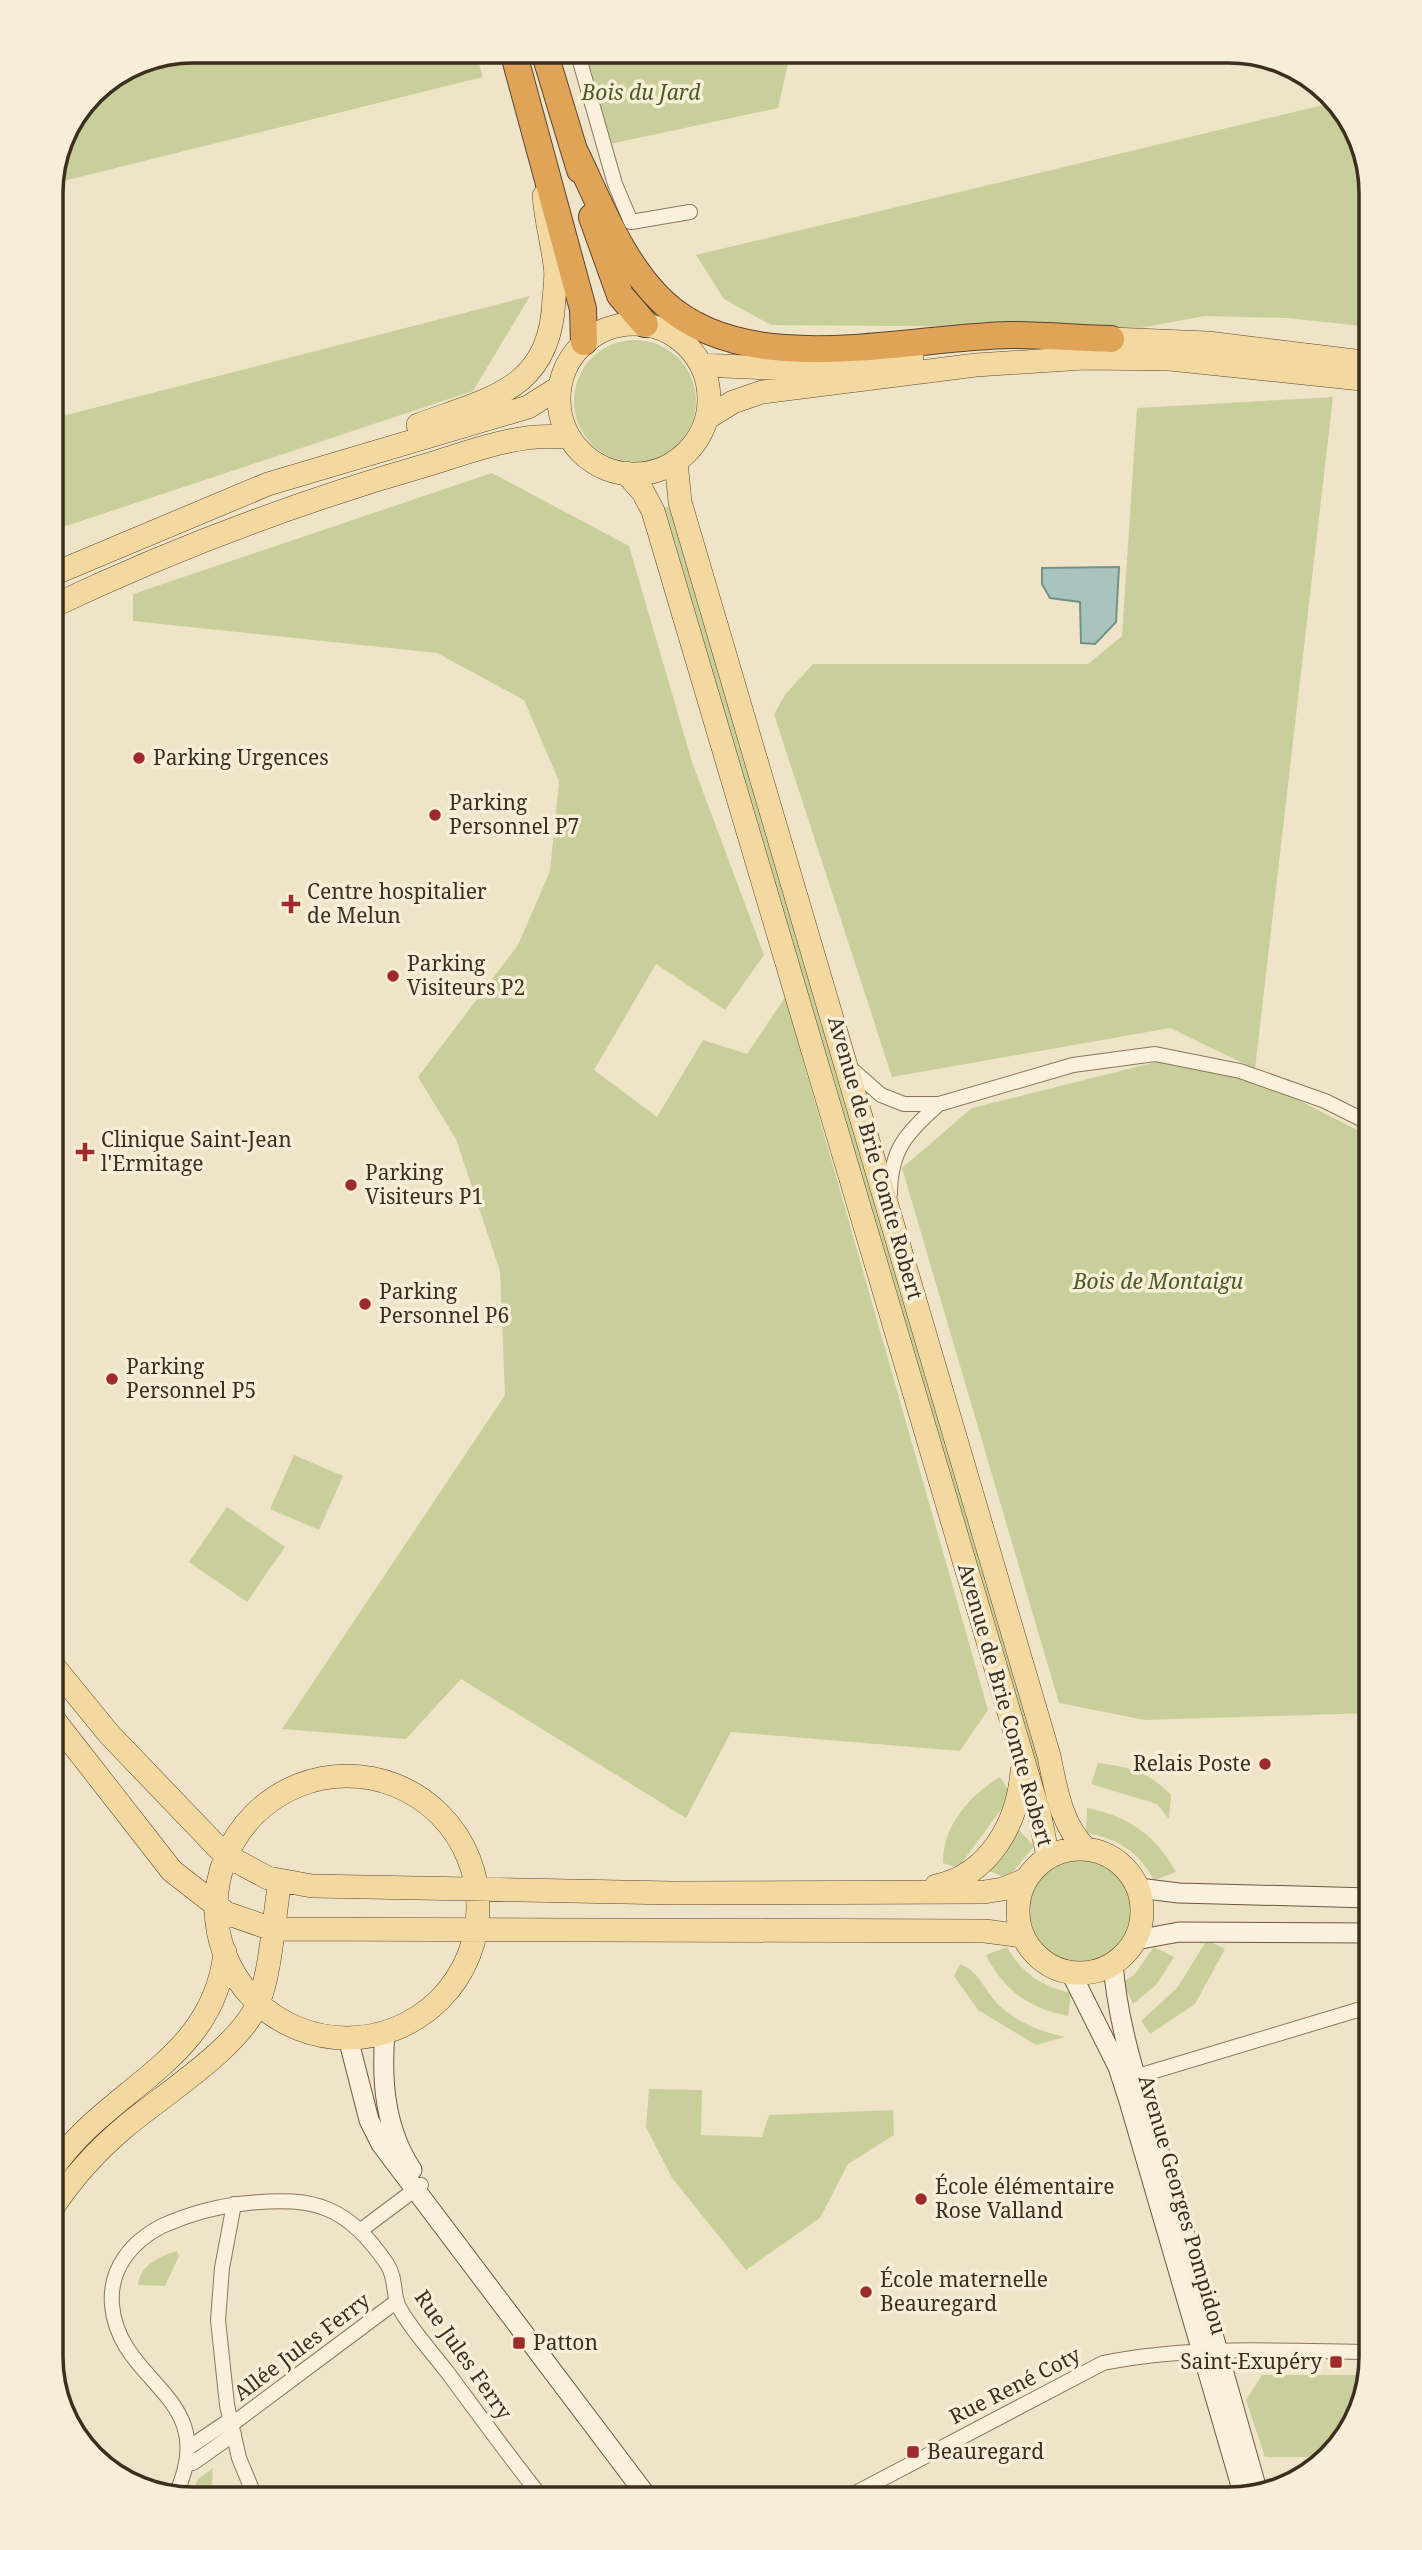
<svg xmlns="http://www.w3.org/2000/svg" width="1422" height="2550" font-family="'Noto Serif',serif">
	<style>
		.green { fill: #c9cf9b }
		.water { fill: #a9c4bc; stroke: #6f938a; stroke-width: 2 }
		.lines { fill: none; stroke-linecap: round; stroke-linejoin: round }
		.street-casing { stroke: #8d765c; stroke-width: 16 }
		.secondary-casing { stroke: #6f573f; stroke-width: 21 }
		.primary-casing { stroke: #5b4430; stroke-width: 24 }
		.highway-casing { stroke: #5b4430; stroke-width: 28 }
		.street { stroke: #faf1dc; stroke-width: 14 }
		.secondary { stroke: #faf1dc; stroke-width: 19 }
		.primary { stroke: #f3d9a0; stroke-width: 23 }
		.highway { stroke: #e0a458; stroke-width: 26 }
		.poi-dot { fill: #9e2a2b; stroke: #f7eed8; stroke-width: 2.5 }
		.labels { text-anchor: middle; stroke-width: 7; stroke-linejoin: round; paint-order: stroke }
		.park-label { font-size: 21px; font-style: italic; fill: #4d5a26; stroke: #f7eed8 }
		.poi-label { font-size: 21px; fill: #3d2e20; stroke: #f7eed8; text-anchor: start }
		.street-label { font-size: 21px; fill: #3d2e20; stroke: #f7eed8 }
		.rim { fill: none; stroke: #3d2e20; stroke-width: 3.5 }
	</style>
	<rect width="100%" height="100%" fill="#f0e4c8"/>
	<path class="green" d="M 193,51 L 475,51 L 483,77 L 51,184 L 62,138 L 93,92 L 139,61 Z
		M 584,51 L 791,51 L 778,108 L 610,144 Z
		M 1332,103 L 1360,138 L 1371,193 L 1371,327 L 1287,318 L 1204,316 L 1141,328 L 771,325 L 724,299 L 696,255 Z
		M 530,296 L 473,391 L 51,531 L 51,419 Z
		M574 401a61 61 0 1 1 122 0a61 61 0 1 1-122 0Z
		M 1333,397 L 1255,1069 L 1170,1028 L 892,1077 L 774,714 L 785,695 L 813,664 L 1088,664 L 1122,636 L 1137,408 Z
		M 492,473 L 629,546 L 692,762 L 764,955 L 725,1010 L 656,964 L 594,1070 L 657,1117 L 703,1040 L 747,1054 L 785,997 L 988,1710 L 960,1751 L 731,1732 L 686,1818 L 461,1679 L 406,1739 L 282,1729 L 505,1395 L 500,1271 L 456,1139 L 418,1077 L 518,945 L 550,871 L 559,781 L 524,700 L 437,653 L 133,621 L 133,594 Z
		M 675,505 L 1056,1810 L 1045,1814 L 659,509 Z
		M 1176,1057 L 1257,1079 L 1371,1137 L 1371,1221 L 1368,1227 L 1371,1235 L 1371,1713 L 1145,1720 L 1059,1703 L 902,1168 L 972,1108 Z
		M 294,1455 L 343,1476 L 319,1530 L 270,1509 Z
		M 227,1507 L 285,1547 L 247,1602 L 189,1562 Z
		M 1098,1763 C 1130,1767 1148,1771 1171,1795 L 1169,1819 L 1157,1804 L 1091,1784 Z
		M 1000,1777 L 1014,1800 L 1000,1811 L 958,1868 L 943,1863 C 943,1825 969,1796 1000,1777 Z
		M 1087,1808 C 1128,1816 1156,1835 1176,1872 L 1154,1880 C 1139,1852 1117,1838 1086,1833 Z
		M 1018,1829 L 1034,1846 L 1007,1879 L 986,1869 Z
		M1028 1913a53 53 0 1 1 106 0a53 53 0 1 1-106 0Z
		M 1207,1940 L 1225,1949 L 1195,2004 L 1150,2034 L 1141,2021 L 1177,1988 Z
		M 1007,1947 C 1022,1973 1041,1986 1071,1993 L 1068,2016 C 1030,2009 1003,1990 986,1955 Z
		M 1154,1947 L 1174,1957 L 1156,1985 L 1133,2004 L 1123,1982 L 1134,1975 Z
		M 960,1964 C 981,1972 985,1993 1001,2007 C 1020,2024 1042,2032 1065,2037 L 1036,2045 L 978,2010 L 954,1976 Z
		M 649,2089 L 702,2090 L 701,2135 L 762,2137 L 769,2115 L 893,2110 L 894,2135 L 848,2164 L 820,2218 L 746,2270 L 672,2178 L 646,2127 Z
		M 177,2251 L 179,2256 L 165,2286 L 138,2285 C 140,2265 160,2256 177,2251 Z
		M 1262,2375 L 1366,2375 L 1348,2436 L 1322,2457 L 1265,2457 L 1246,2400 Z
		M 213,2468 L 211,2499 L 189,2499 L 198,2479 Z"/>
	<path class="water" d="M 1119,567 L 1116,622 L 1095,644 L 1081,643 L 1080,602 L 1050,598 L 1042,584 L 1042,568 Z"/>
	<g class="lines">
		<g class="street-casing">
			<path id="street" d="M 577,51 L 615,184 L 631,222 L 690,212
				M 848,1066 L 881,1095 L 904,1104 L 939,1104 L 1073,1065 L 1155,1054 L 1240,1071 L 1325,1101 L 1371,1124
				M 890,1194 C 890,1150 907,1132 939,1104
				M 1128,2079 L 1371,2006
				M 234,2204 L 222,2268 L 218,2320 L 227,2405 L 239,2458 L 256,2499
				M 361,2230 L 421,2185
				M 231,2425 L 397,2301
				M 188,2448 L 230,2420
				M 187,2463 L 193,2463 L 234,2434
				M 175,2496 C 223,2395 119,2386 112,2305 C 109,2269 131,2242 162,2226 C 191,2213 217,2206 248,2203 C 316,2196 348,2207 387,2264 C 397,2279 392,2296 400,2309 C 413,2332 432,2352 448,2373 C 479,2415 510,2458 543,2499
				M 844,2499 L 1103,2363 C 1189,2345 1284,2351 1371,2352"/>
		</g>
		<g class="secondary-casing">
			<path id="secondary" d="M 1138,1888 L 1179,1893 L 1371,1898
				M 1136,1940 L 1179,1932 L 1371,1933
				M 1113,1964 C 1120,2050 1154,2129 1178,2211 C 1205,2305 1231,2400 1258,2493
				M 1071,1973 L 1118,2067 L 1129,2101 L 1244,2496
				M 385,2033 C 381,2081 385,2129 412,2170
				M 348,2038 L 369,2120 L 381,2144 L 649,2499"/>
		</g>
		<g class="primary-casing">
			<path id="primary" d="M559 399a75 75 0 1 1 150 0a75 75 0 1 1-150 0Z
				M 1096,342 L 1111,339 L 1208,343 L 1371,363
				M 701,365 L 790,369 L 912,356
				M 707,418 L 733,402 L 762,392 L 976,365 L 1084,358 L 1170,359 L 1371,380
				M 418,425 C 491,398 551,390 554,298 C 555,287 557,276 555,265 C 552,242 546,220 544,196
				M 676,461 L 680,502 L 1049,1756 C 1056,1789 1061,1825 1086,1849
				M 626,473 L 643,492 L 653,511 L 1040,1817 L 1048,1857
				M 51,575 L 268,484 L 528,407 L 560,387
				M 51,607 C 173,549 300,501 430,464 C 475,450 523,431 570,438
				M 51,1663 L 109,1734 L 225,1855 L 268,1878 L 312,1886 L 673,1893 L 984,1892 L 1003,1889 L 1025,1880
				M 51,1716 L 172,1871 L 226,1913 L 272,1929 L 985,1931 L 1022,1936
				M216 1907a131 131 0 1 1 262 0a131 131 0 1 1-262 0Z
				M1018 1911a62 62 0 1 1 124 0a62 62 0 1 1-124 0Z
				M 936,1886 C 990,1875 1018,1822 1022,1771
				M 51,2171 C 105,2088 214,2063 225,1952
				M 51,2210 C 72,2178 96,2151 126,2126 C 163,2095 240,2047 258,2003 C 271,1973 274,1915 280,1881"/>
		</g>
		<g class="highway-casing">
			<path id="highway" d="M 513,51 L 583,309 L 584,342
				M 544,51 L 580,170
				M 575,152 C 600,203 621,263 664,303 C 749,381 905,337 1010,335 C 1043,335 1077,338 1111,339
				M 592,217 L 620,295 L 645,324"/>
		</g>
		<use href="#street" class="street"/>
		<use href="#secondary" class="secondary"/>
		<use href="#primary" class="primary"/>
		<use href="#highway" class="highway"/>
	</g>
	<g class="poi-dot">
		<circle cx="139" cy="758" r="7"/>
		<circle cx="435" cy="815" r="7"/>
		<path d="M287.5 893.5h7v7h7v7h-7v7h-7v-7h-7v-7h7z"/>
		<circle cx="393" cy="976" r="7"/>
		<path d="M81.5 1141.5h7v7h7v7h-7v7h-7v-7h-7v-7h7z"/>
		<circle cx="351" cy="1185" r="7"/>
		<circle cx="365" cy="1304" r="7"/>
		<circle cx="112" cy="1379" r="7"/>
		<circle cx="1265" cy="1764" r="7"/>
		<circle cx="921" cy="2199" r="7"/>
		<circle cx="866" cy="2292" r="7"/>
		<rect x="512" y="2336" width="14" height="14" rx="3.5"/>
		<rect x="1329" y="2355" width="14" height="14" rx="3.5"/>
		<rect x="906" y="2445" width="14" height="14" rx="3.5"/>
	</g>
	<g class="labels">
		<g class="park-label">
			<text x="641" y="100">Bois du Jard</text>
			<text x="1158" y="1289">Bois de Montaigu</text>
		</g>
		<g class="poi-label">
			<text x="153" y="765">Parking Urgences</text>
			<text x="449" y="810">Parking<tspan x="449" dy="24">Personnel P7</tspan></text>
			<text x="307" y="899">Centre hospitalier<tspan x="307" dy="24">de Melun</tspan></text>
			<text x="407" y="971">Parking<tspan x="407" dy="24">Visiteurs P2</tspan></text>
			<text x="101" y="1147">Clinique Saint-Jean<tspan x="101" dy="24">l'Ermitage</tspan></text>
			<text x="365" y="1180">Parking<tspan x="365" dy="24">Visiteurs P1</tspan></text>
			<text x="379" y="1299">Parking<tspan x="379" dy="24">Personnel P6</tspan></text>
			<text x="126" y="1374">Parking<tspan x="126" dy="24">Personnel P5</tspan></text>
			<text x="1251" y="1771" text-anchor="end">Relais Poste</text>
			<text x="935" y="2194">École élémentaire<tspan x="935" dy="24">Rose Valland</tspan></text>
			<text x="880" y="2287">École maternelle<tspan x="880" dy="24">Beauregard</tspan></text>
			<text x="533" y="2350">Patton</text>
			<text x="1322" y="2369" text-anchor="end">Saint-Exupéry</text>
			<text x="927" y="2459">Beauregard</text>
		</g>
		<g class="street-label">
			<text transform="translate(875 1158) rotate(74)" y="7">Avenue de Brie Comte Robert</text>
			<text transform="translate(1005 1705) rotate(74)" y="7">Avenue de Brie Comte Robert</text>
			<text transform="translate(1182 2205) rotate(74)" y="7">Avenue Georges Pompidou</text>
			<text transform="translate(302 2347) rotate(-37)" y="7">Allée Jules Ferry</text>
			<text transform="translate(463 2355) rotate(55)" y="7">Rue Jules Ferry</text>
			<text transform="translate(1015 2386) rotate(-27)" y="7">Rue René Coty</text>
		</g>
	</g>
	<path d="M0 0H1422V2550H0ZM193 63H1229A130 130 0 0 1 1359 193V2357A130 130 0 0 1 1229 2487H193A130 130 0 0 1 63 2357V193A130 130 0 0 1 193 63Z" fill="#f7eed8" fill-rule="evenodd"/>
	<path class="rim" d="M193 63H1229A130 130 0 0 1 1359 193V2357A130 130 0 0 1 1229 2487H193A130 130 0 0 1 63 2357V193A130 130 0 0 1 193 63Z"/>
</svg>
